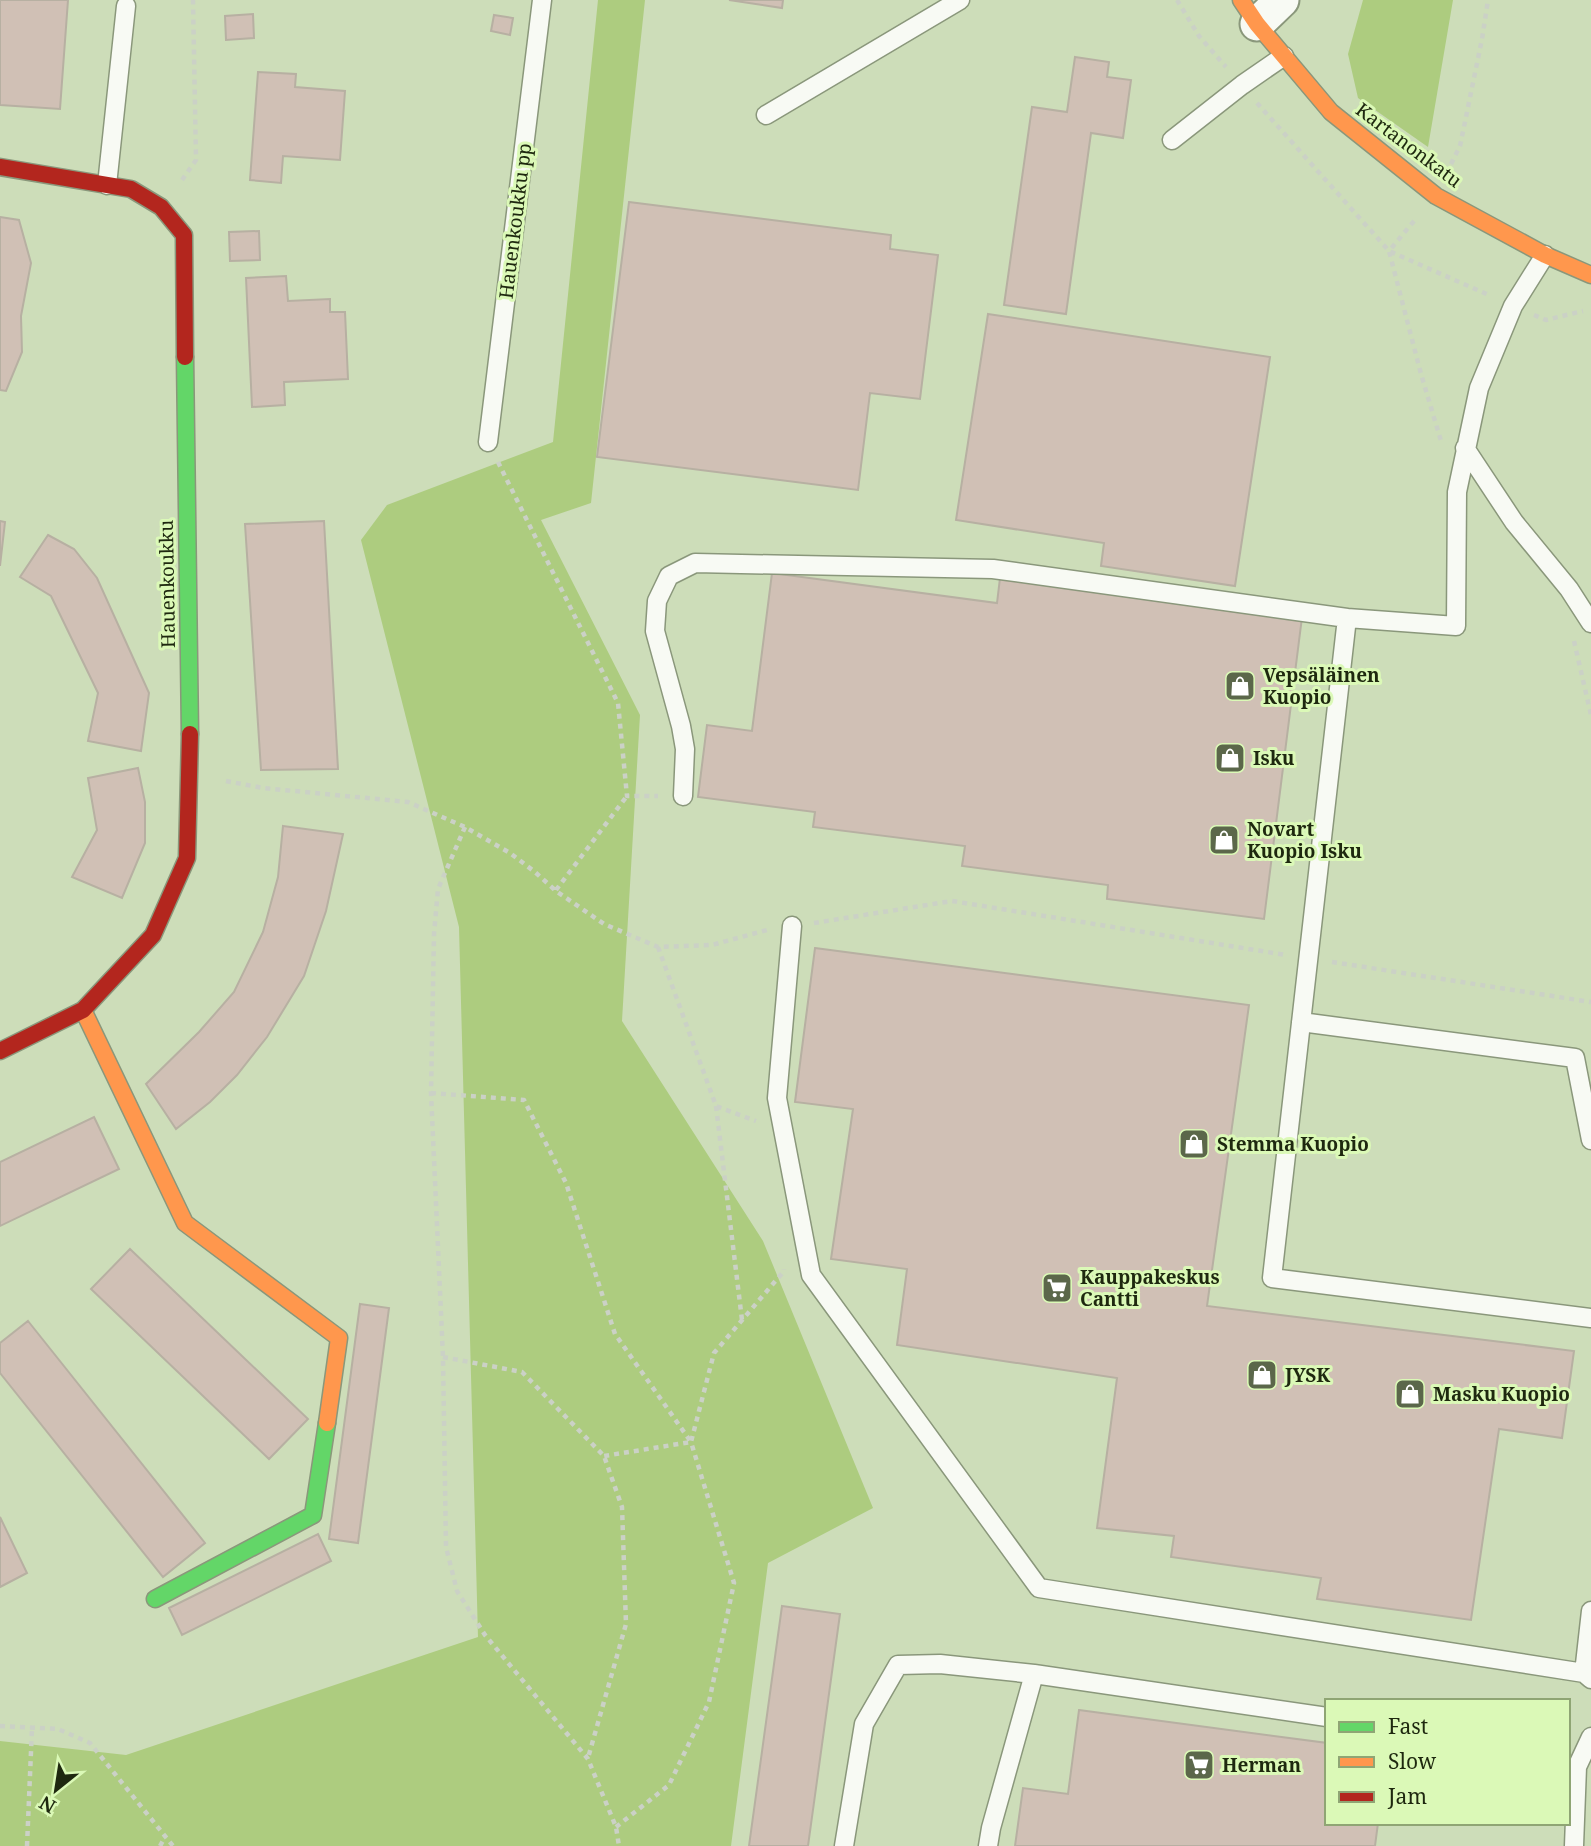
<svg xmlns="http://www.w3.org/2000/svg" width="1591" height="1846" font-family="'Noto Serif',serif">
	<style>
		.forest { fill: #adcc7f }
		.building { fill: #d0c0b5; stroke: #b7b0a2; stroke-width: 2 }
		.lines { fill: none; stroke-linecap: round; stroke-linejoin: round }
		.lane-casing { stroke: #8a977b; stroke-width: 21 }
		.street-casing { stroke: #8a977b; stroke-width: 37 }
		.fast-casing { stroke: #8a977b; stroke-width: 19 }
		.slow-casing { stroke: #8a977b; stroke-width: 19 }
		.jam-casing { stroke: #8a977b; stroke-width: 19 }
		.path { stroke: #cbd1c6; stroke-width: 4.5; stroke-dasharray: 5 5; stroke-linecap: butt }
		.lane { stroke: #f8faf4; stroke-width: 18 }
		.street { stroke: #f8faf4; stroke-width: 33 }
		.fast { stroke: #63d668; stroke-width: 16 }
		.slow { stroke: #ff974d; stroke-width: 16 }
		.jam { stroke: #b3261e; stroke-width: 16 }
		.labels { text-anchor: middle; stroke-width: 6; stroke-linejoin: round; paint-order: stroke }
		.street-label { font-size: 19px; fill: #1e280f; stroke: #dbf9b7 }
		.poi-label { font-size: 19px; font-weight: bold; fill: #1e280f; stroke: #dbf9b7; text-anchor: start }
	</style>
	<rect width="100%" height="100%" fill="#cdddb9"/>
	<path class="forest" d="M 598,0 L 645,0 L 591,503 L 541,520 L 640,715 L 622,1021 L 763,1241 L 873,1508 L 768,1563 L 731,1846 L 0,1846 L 0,1741 L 126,1755 L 478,1637 L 459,927 L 361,540 L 387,505 L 553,442 Z
		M 1363,0 L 1453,0 L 1428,147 L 1358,98 L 1348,54 Z"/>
	<path class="building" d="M 0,0 L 68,0 L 60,109 L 0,105 Z
		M 729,0 L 783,0 L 782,8 Z
		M 253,14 L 254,38 L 226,40 L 225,16 Z
		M 494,15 L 513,18 L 510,35 L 491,31 Z
		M 1075,57 L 1109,62 L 1107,77 L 1131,80 L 1123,138 L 1091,133 L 1066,314 L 1004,305 L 1032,107 L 1067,112 Z
		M 258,72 L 296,74 L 295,87 L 345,91 L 340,160 L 283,156 L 281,183 L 250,180 Z
		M 629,202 L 891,235 L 890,249 L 938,255 L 920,399 L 870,393 L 858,490 L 597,457 Z
		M 0,217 L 19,220 L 31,263 L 21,316 L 22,352 L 6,391 L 0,390 Z
		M 259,231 L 260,260 L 230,261 L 229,232 Z
		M 286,276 L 288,301 L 330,299 L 330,312 L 345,312 L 348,379 L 284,382 L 285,405 L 252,407 L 246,278 Z
		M 988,314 L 1270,357 L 1235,586 L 1101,566 L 1104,543 L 956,520 Z
		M 0,521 L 5,522 L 0,566 Z
		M 324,521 L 338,769 L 261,770 L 245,524 Z
		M 48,535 L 74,549 L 97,578 L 149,693 L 141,751 L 88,741 L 98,693 L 51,596 L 20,577 Z
		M 772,573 L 997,603 L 1000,578 L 1302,617 L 1264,919 L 1107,899 L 1108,885 L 962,866 L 965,846 L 813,827 L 815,812 L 698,797 L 707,725 L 752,731 Z
		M 138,768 L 145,802 L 145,843 L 122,898 L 72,877 L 97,830 L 88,778 Z
		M 283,826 L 343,834 L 326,911 L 304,976 L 267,1037 L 237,1075 L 210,1102 L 176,1129 L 146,1084 L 199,1032 L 234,992 L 263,932 L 278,877 Z
		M 815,948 L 1249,1005 L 1207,1306 L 1574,1351 L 1562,1438 L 1499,1429 L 1471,1620 L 1317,1599 L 1321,1578 L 1171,1557 L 1174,1536 L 1097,1528 L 1117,1378 L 897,1345 L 907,1269 L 831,1259 L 853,1109 L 795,1102 Z
		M 94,1117 L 119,1169 L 0,1226 L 0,1162 Z
		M 130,1249 L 308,1419 L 269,1459 L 91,1289 Z
		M 360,1304 L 389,1308 L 358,1543 L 329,1539 Z
		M 28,1321 L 205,1543 L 163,1577 L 0,1373 L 0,1343 Z
		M 0,1517 L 27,1573 L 0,1587 Z
		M 318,1534 L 331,1561 L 182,1635 L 169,1608 Z
		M 782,1606 L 840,1614 L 808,1846 L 749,1846 Z
		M 1079,1710 L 1327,1743 L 1327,1823 L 1378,1823 L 1375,1846 L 1015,1846 L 1023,1788 L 1068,1794 Z"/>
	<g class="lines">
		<g class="lane-casing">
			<path id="lane" d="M 766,115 L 960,0
				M 1172,140 L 1242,85 L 1284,56
				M 107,185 L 126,6
				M 1545,255 L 1513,306 L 1479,388 L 1457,492 L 1456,626 L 1347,618 L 1272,1278 L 1591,1318
				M 488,442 L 542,0
				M 1465,448 L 1514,522 L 1569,589 L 1591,623
				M 683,796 L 685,749 L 681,726 L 655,631 L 657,601 L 669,576 L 695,563 L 993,569 L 1347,618
				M 792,926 L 777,1098 L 811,1275 L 1039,1588 L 1584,1673
				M 1301,1022 L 1575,1058 L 1591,1140
				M 1591,1611 L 1584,1673 L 1591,1679
				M 844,1846 L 864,1724 L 898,1665 L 940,1664 L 1034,1674 L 1327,1717
				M 988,1846 L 991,1828 L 1034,1674
				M 1574,1846 L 1577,1767 L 1591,1737"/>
		</g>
		<g class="street-casing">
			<path id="street" d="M 1257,24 L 1282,0"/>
		</g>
		<g class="fast-casing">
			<path id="fast" d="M 185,357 L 190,734
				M 155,1599 L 313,1515 L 327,1423"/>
		</g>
		<g class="slow-casing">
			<path id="slow" d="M 1241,0 L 1257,24 L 1331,112 L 1436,196 L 1545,255 L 1591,275
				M 83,1010 L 185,1223 L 339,1338 L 327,1423"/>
		</g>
		<g class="jam-casing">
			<path id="jam" d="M 0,167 L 131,189 L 161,207 L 184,235 L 185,357
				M 0,1051 L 83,1010 L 153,935 L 187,858 L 190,734"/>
		</g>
		<path class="path" d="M 1177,0 L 1199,36 L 1226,67
			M 1257,103 L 1389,251 L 1491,296
			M 1451,164 L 1460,146 L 1482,39 L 1488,0
			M 182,180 L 196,160 L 193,0
			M 1414,221 L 1389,251 L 1421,374 L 1441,441
			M 1534,315 L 1546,320 L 1583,311
			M 498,462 L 618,703 L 627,796 L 658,796
			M 1574,641 L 1591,715
			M 226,781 L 263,788 L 408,802 L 465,827 L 510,853 L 535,872 L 556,891 L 604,924 L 658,947 L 712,945 L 767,930
			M 465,827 L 438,889 L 434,934 L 431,1093 L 443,1357 L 446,1547 L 457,1591 L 485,1635 L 588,1759 L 616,1827 L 619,1846
			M 556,890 L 627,796
			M 814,923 L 952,901 L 1286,955
			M 658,947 L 716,1106 L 756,1121
			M 1332,962 L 1591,1002
			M 431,1093 L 524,1100 L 566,1183 L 615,1334 L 691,1442 L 604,1456
			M 716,1106 L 742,1320
			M 443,1357 L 522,1372 L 604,1456 L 622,1507 L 626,1624 L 588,1758
			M 0,1726 L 58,1729 L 90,1743 L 173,1846
			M 616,1827 L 669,1785 L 709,1702 L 734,1583 L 691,1442 L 714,1353 L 784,1271 L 784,1269
			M 27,1846 L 32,1728
			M 160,1846 L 165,1837"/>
		<use href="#lane" class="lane"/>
		<use href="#street" class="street"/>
		<use href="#fast" class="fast"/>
		<use href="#slow" class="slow"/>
		<use href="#jam" class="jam"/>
	</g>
	<defs>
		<g id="shop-square" transform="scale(1.575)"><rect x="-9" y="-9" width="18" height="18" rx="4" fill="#5b674a" stroke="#dbf9b7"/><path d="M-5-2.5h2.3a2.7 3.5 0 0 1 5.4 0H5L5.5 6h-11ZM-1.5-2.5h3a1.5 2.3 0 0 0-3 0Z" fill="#fff"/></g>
		<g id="supermarket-square" transform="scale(1.575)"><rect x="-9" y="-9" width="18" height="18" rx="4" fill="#5b674a" stroke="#dbf9b7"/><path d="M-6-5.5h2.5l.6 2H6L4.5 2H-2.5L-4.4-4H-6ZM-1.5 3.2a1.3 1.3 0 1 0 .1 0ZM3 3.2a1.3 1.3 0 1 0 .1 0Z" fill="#fff"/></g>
	</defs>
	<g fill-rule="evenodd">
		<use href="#shop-square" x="1240" y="686"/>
		<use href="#shop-square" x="1230" y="758"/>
		<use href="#shop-square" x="1224" y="840"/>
		<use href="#shop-square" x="1194" y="1144"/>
		<use href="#supermarket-square" x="1057" y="1288"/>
		<use href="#shop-square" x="1262" y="1375"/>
		<use href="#shop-square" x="1410" y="1394"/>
		<use href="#supermarket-square" x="1199" y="1765"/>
	</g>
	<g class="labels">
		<g class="street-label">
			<text transform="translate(1409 145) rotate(37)" y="7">Kartanonkatu</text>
			<text transform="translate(515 221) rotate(-83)" y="7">Hauenkoukku pp</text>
			<text transform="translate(167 584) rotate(-91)" y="7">Hauenkoukku</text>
		</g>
		<g class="poi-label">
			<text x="1263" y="682">Vepsäläinen<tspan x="1263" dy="22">Kuopio</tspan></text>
			<text x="1253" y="765">Isku</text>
			<text x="1247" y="836">Novart<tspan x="1247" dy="22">Kuopio Isku</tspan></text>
			<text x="1217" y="1151">Stemma Kuopio</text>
			<text x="1080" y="1284">Kauppakeskus<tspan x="1080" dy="22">Cantti</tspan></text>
			<text x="1285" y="1382">JYSK</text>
			<text x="1433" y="1401">Masku Kuopio</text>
			<text x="1222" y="1772">Herman</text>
		</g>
	</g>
	<rect x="1325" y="1699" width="245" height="126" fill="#dbf9b7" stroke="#8fa574" stroke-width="2"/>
	<rect x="1339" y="1722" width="35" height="10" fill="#63d668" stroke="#8fa574" stroke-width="2"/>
	<text x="1388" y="1734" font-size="21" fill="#1e280f">Fast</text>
	<rect x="1339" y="1757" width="35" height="10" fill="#ff974d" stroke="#8fa574" stroke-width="2"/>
	<text x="1388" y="1769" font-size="21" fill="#1e280f">Slow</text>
	<rect x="1339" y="1792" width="35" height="10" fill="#b3261e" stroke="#8fa574" stroke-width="2"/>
	<text x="1388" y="1804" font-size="21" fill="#1e280f">Jam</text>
	<g transform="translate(56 1790) rotate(210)" stroke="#dbf9b7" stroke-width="5" paint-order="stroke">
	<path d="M0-5L12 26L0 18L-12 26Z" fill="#1e280f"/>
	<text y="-10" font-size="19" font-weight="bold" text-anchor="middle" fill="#1e280f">N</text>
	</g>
</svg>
